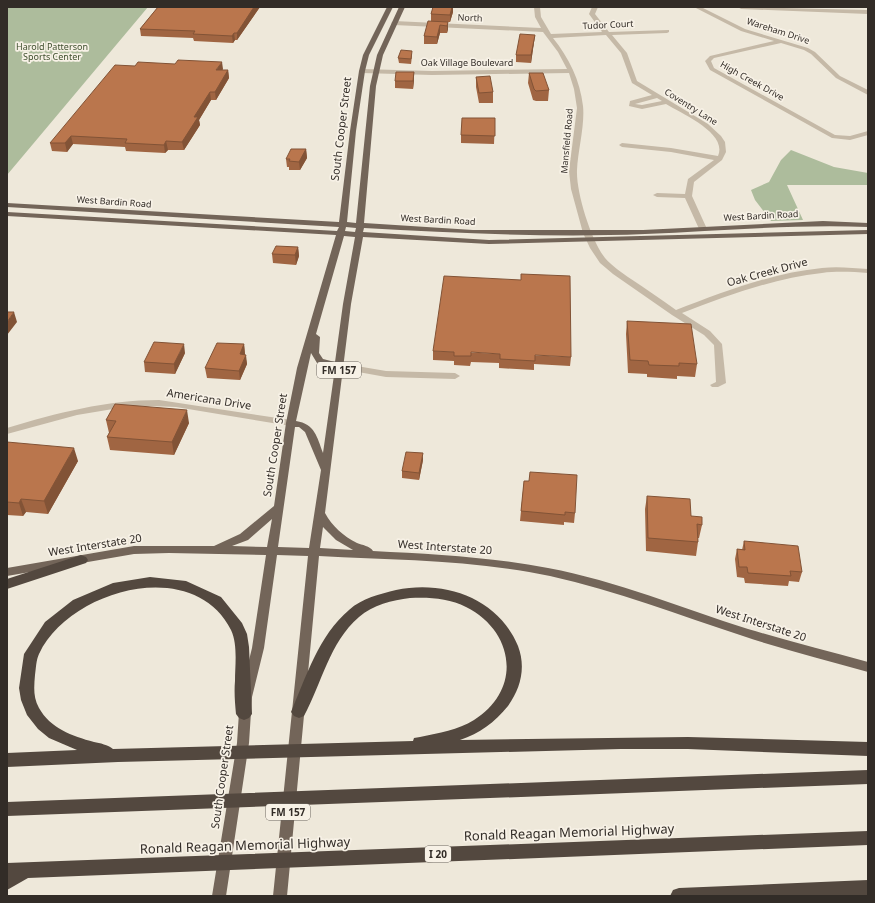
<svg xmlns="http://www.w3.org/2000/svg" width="875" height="903" font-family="'Noto Sans',sans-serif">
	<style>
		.green { fill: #adbc9c }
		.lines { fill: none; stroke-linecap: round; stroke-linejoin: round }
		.minor { fill: #c5b9a7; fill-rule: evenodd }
		.major { fill: #736559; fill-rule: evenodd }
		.highway { fill: #53483f; fill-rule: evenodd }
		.wall { fill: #a06542 }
		.shaded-wall { fill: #825336 }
		.building { fill: #ba764d; stroke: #825336 }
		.labels { text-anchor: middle; stroke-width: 3.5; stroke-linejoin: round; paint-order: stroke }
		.far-street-label { font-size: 9px; fill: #322c27; stroke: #f7f1e6 }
		.far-park-label { font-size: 9px; fill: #3e4e2d; stroke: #f7f1e6 }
		.shield { fill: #f7f1e6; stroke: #6d6760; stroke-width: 1 }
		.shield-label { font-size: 10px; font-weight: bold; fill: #322c27 }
		.street-label { font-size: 11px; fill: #322c27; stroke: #f7f1e6 }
		.near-street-label { font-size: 13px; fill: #322c27; stroke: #f7f1e6 }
	</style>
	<rect width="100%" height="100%" fill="#eee8da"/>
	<path class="green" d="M 7,7 L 148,7 L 7,175 Z
		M 791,150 L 834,167 L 868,173 L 868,185 L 787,185 L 803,220 L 771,221 L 755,200 L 751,190 L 769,182 L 781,160 Z"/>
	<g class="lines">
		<path class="minor" d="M 534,7 L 540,7 L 541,17 L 551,34 L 602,32 L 589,14 L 592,7 L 598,7 L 595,14 L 609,32 L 669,30 L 669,32 L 667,33 L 612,35 L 627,53 L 637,81 L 708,124 L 721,136 L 725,142 L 726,152 L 722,160 L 694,182 L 692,196 L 707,229 L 703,231 L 700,231 L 685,198 L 657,197 L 653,195 L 657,193 L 685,194 L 688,179 L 714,160 L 671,152 L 622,147 L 619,145 L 622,143 L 671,148 L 718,156 C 728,133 682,114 666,104 L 642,109 L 629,106 L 630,101 L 652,95 L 632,83 L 621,53 L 606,35 L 553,38 C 569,58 580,80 583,106 C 585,125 578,150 577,170 C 576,192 591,240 605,258 C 612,266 622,273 631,279 C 646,289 661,299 676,310 C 723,292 772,273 822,268 C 837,266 853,268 868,269 L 868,273 C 853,272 837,271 822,273 C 774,278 727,296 682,313 L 710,331 L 722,344 L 726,383 L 718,387 L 712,387 L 710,385 L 716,382 L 714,345 L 704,335 L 672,315 L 613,274 L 600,263 L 590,248 L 583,233 L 571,189 L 569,171 L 577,108 L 574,89 L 569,73 L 432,75 L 362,73 L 359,71 L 362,69 L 432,71 L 567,69 L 558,52 L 543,32 L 394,25 L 391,23 L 394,21 L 541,28 L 535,17 ZM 657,98 L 662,101 L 642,105 L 635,104 Z
			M 694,7 L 701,7 L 745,29 L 808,48 L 815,52 L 840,76 L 868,90 L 868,95 L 836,78 L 811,54 L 804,50 L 781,43 L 714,58 L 711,61 L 714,68 L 835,135 L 850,136 L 868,131 L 868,135 L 850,140 L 832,138 L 710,70 L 705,61 L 710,56 L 774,41 L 741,31 Z
			M 738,7 L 868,10 L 868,14 L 741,9 Z
			M 339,363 L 386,371 L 455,373 L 460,376 L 455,379 L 386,377 L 336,368 L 334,366 L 336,364 Z
			M 159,400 L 291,420 L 296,423 L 291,426 L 176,407 L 150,406 L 113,409 L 77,415 L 7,434 L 7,428 C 57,413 106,400 159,400 Z"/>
		<path class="major" d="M 387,7 L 393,7 L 369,55 L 365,71 L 356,131 L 347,222 L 356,223 L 370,86 L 377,55 L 399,7 L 405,7 L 383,55 L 376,86 L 364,223 L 473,230 L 643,230 L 823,221 L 868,223 L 868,227 C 793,224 719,231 645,234 C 551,238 457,233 364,228 L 363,232 L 489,240 L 868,230 L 868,234 L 489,244 L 363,237 L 351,304 L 325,513 C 332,526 343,536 357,543 C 362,545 370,546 373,551 C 432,554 490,557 548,568 C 617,581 682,608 748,629 C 788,641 828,651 868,662 L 868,672 C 827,660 784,650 743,636 C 679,615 617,591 550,576 C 475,560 396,560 319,556 L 287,896 L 273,896 L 308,556 L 277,555 L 264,648 L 252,697 L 249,743 L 226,896 L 212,896 L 237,743 L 240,697 L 252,648 L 266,555 L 169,553 L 134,554 L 7,576 L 7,568 L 134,546 L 214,546 L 240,534 L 274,506 L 286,423 L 297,368 L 336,235 L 7,216 L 7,212 L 337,231 L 339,227 L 7,207 L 7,203 L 339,222 L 350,131 L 359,71 L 363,55 ZM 346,227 L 356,228 L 355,232 L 345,231 ZM 344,236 L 355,237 L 343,304 L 335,362 L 323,359 L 319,353 L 320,337 L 316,334 ZM 311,353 L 317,363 L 335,368 L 323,453 C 317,437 315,424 296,421 ZM 295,427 L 299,427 L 305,432 L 321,470 L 309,548 L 278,547 ZM 272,519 L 267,547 L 232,546 L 248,540 ZM 323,527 L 336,540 L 353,550 L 320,548 Z"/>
		<path class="highway" d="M 81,555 L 86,557 L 88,560 L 86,563 L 7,589 L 7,579 Z
			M 150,577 L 186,581 L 221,597 L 242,623 L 247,634 L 249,647 L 252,714 L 249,718 L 244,720 L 239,718 L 236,714 C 235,703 234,692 235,681 C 235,665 238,645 231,630 C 193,555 69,590 39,654 C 36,660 36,669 35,675 C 34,687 33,697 39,708 C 50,728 72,736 94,742 C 100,743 108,745 113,749 L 413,741 L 414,738 L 420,737 C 439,733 458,730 474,720 C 523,689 514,631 466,607 C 449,598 428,597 410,598 C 392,600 373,605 359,617 C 329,643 322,683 304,716 L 299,718 L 294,716 L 291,712 C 306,677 319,635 349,610 C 362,598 380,594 396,590 C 445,580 498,598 518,646 C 526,667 521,688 508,706 C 494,723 480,733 460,740 L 688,737 L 868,742 L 868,756 L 688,749 L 621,749 L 118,762 L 7,767 L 7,753 L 77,750 L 49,738 L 38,729 L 27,715 L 21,700 L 19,688 L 24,654 L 45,622 L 73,600 L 113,583 Z
			M 868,770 L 868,784 L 7,816 L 7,802 Z
			M 868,831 L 868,845 L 28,878 L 7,890 L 7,863 Z
			M 868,880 L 868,896 L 670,896 L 673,890 L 679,888 Z"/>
	</g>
	<path class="wall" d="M 158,7 L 260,7 L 237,40 L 235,40 L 233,43 L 194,41 L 193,38 L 141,36 L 140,29 Z
		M 433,7 L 453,7 L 453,12 L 450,22 L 448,22 L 448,29 L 447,33 L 440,33 L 437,44 L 424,44 L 424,36 L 431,21 L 431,14 Z
		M 535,35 L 531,63 L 516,62 L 516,55 Z
		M 412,56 L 411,64 L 399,63 L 398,58 Z
		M 135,66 L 223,69 L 222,70 L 228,70 L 229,78 L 216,100 L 211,100 L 199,120 L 200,125 L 184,150 L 168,150 L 165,153 L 126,151 L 125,147 L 73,144 L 67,152 L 52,151 L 50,143 Z
		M 414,72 L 414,80 L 413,89 L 395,88 L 395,81 Z
		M 529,73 L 549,90 L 548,101 L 536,101 L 533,100 L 528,83 Z
		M 476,77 L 493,92 L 493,103 L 479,103 L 476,87 Z
		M 495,118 L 494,144 L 461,143 L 461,135 Z
		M 306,149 L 307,158 L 300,170 L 289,170 L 289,167 L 287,167 L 286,159 Z
		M 298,247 L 299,256 L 296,265 L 273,263 L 272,254 Z
		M 627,321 L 697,364 L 695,377 L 677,376 L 677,379 L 647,377 L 647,374 L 628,373 L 626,334 Z
		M 244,344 L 245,355 L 247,364 L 240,380 L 207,378 L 205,368 Z
		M 433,351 L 571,357 L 570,366 L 534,364 L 534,370 L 499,368 L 499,363 L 471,362 L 470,366 L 454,365 L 454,361 L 433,360 Z
		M 185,353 L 175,374 L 145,372 L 144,362 Z
		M 106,420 L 189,423 L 174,455 L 110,450 L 107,437 L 109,433 Z
		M 7,442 L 78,461 L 48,514 L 26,512 L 23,516 L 7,515 Z
		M 423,460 L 419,480 L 402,478 L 402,471 Z
		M 524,481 L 575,513 L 574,523 L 564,522 L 564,525 L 520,521 Z
		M 647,496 L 691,516 L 702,525 L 699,538 L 698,538 L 698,542 L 696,556 L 646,551 L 645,509 Z
		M 744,541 L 802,572 L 799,582 L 789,581 L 788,586 L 745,583 L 744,578 L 737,577 L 735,559 L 737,549 L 742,550 Z"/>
	<path class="shaded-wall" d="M 254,7 L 260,7 L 237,40 L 237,33 Z
		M 452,7 L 453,7 L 453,12 L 450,22 L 450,15 Z
		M 448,22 L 448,29 L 447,33 L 447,26 Z
		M 440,25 L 440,33 L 437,44 L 437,37 Z
		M 234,33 L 235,40 L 233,43 L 232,36 Z
		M 535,35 L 531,63 L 531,55 Z
		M 222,62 L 223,69 L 217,78 L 216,70 Z
		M 228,70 L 229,78 L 216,100 L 215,92 Z
		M 414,72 L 414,80 L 413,89 L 413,81 Z
		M 210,92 L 211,100 L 199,120 L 200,125 L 184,150 L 182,142 L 194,117 Z
		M 71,136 L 73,144 L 67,152 L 65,143 Z
		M 166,141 L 168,150 L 165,153 L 164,145 Z
		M 306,149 L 307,158 L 300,170 L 299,162 Z
		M 298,247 L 299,256 L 296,265 L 295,255 Z
		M 14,312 L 17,322 L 7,335 L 7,322 Z
		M 184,344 L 185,353 L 175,374 L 174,364 Z
		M 244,344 L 245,354 L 241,364 L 240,354 Z
		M 246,355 L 247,364 L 240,380 L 239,371 Z
		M 187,410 L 189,423 L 174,455 L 172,442 Z
		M 74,448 L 78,461 L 48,514 L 44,501 Z
		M 423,453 L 423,460 L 419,480 L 419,473 Z
		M 21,499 L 26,512 L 23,516 L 19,503 Z"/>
	<path class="building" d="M 158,7 L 254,7 L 237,33 L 234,33 L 232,36 L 193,34 L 195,31 L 140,29 Z
		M 433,7 L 452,7 L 450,15 L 431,14 Z
		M 428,21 L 448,22 L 447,26 L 440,25 L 437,37 L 424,36 Z
		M 520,34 L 535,35 L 531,55 L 516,55 Z
		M 401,50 L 412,51 L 411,59 L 398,58 Z
		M 178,60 L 222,62 L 216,70 L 228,70 L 215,92 L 210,92 L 194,117 L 198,117 L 182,142 L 166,141 L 164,145 L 125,143 L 127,139 L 71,136 L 65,143 L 50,143 L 115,65 L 135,66 L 138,62 L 175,64 Z
		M 396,72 L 414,72 L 413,81 L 395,81 Z
		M 529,73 L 543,73 L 549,90 L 536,91 L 534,89 Z
		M 490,76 L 493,92 L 479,93 L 476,77 Z
		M 462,118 L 495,118 L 495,136 L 461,135 Z
		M 291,149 L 306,149 L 299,162 L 289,161 L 290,159 L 286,159 Z
		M 276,246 L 298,247 L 295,255 L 272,254 Z
		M 521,274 L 570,276 L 571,357 L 535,355 L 535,361 L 500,359 L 500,354 L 471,352 L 471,356 L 454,356 L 454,352 L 433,351 L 444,276 L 521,280 Z
		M 7,312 L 14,312 L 7,322 Z
		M 627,321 L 691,324 L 697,364 L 679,363 L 679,366 L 649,365 L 648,361 L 630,360 Z
		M 154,342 L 184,344 L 174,364 L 144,362 Z
		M 217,343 L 244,344 L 240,354 L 246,355 L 239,371 L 205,368 Z
		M 115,404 L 187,410 L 172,442 L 107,437 L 116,421 L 106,420 Z
		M 7,442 L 74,448 L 44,501 L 21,499 L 19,503 L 7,502 Z
		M 406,452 L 423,453 L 419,473 L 402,471 Z
		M 530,472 L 577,475 L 575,513 L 565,512 L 565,515 L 521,511 L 524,481 L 529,481 Z
		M 647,496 L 690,499 L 691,516 L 702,517 L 702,525 L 697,524 L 698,542 L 648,538 Z
		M 744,541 L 798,546 L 802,572 L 790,571 L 791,576 L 748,573 L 747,567 L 739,567 L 737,549 L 745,550 Z"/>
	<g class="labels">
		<g class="far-street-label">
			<text transform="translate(470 18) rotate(2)" y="3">North</text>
			<text transform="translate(608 25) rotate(-3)" y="3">Tudor Court</text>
			<text transform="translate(778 31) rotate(18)" y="3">Wareham Drive</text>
			<text x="467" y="66">Oak Village Boulevard</text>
			<text transform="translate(752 81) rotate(29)" y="3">High Creek Drive</text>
			<text transform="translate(691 107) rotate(32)" y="3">Coventry Lane</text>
			<text transform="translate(567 141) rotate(-85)" y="3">Mansfield Road</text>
			<text transform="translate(114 202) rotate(4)" y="3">West Bardin Road</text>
			<text transform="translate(761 216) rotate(-3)" y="3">West Bardin Road</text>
			<text transform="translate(438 220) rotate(3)" y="3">West Bardin Road</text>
		</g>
		<g class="far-park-label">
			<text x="52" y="50">Harold Patterson<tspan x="52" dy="10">Sports Center</tspan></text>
		</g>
		<g class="shield">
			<rect x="317" y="362" width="44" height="16" rx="3"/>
			<rect x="266" y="804" width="44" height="16" rx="3"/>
			<rect x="425" y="846" width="26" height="16" rx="3"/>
		</g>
		<g class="shield-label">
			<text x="339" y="374">FM 157</text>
			<text x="288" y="816">FM 157</text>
			<text x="438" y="858">I 20</text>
		</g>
		<g class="street-label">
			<text transform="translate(341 129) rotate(-83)" y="4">South Cooper Street</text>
			<text transform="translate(767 272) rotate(-15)" y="4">Oak Creek Drive</text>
			<text transform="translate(209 399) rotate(9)" y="4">Americana Drive</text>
			<text transform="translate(275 445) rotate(-81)" y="4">South Cooper Street</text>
			<text transform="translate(95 545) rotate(-9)" y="4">West Interstate 20</text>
			<text transform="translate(445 547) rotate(4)" y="4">West Interstate 20</text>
			<text transform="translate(761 623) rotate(18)" y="4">West Interstate 20</text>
			<text transform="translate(222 777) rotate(-82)" y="4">South Cooper Street</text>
		</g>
		<g class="near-street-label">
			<text transform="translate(569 832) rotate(-2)" y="5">Ronald Reagan Memorial Highway</text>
			<text transform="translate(245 845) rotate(-2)" y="5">Ronald Reagan Memorial Highway</text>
		</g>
	</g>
	<rect width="875" height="903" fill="none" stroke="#322c27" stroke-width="16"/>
</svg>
